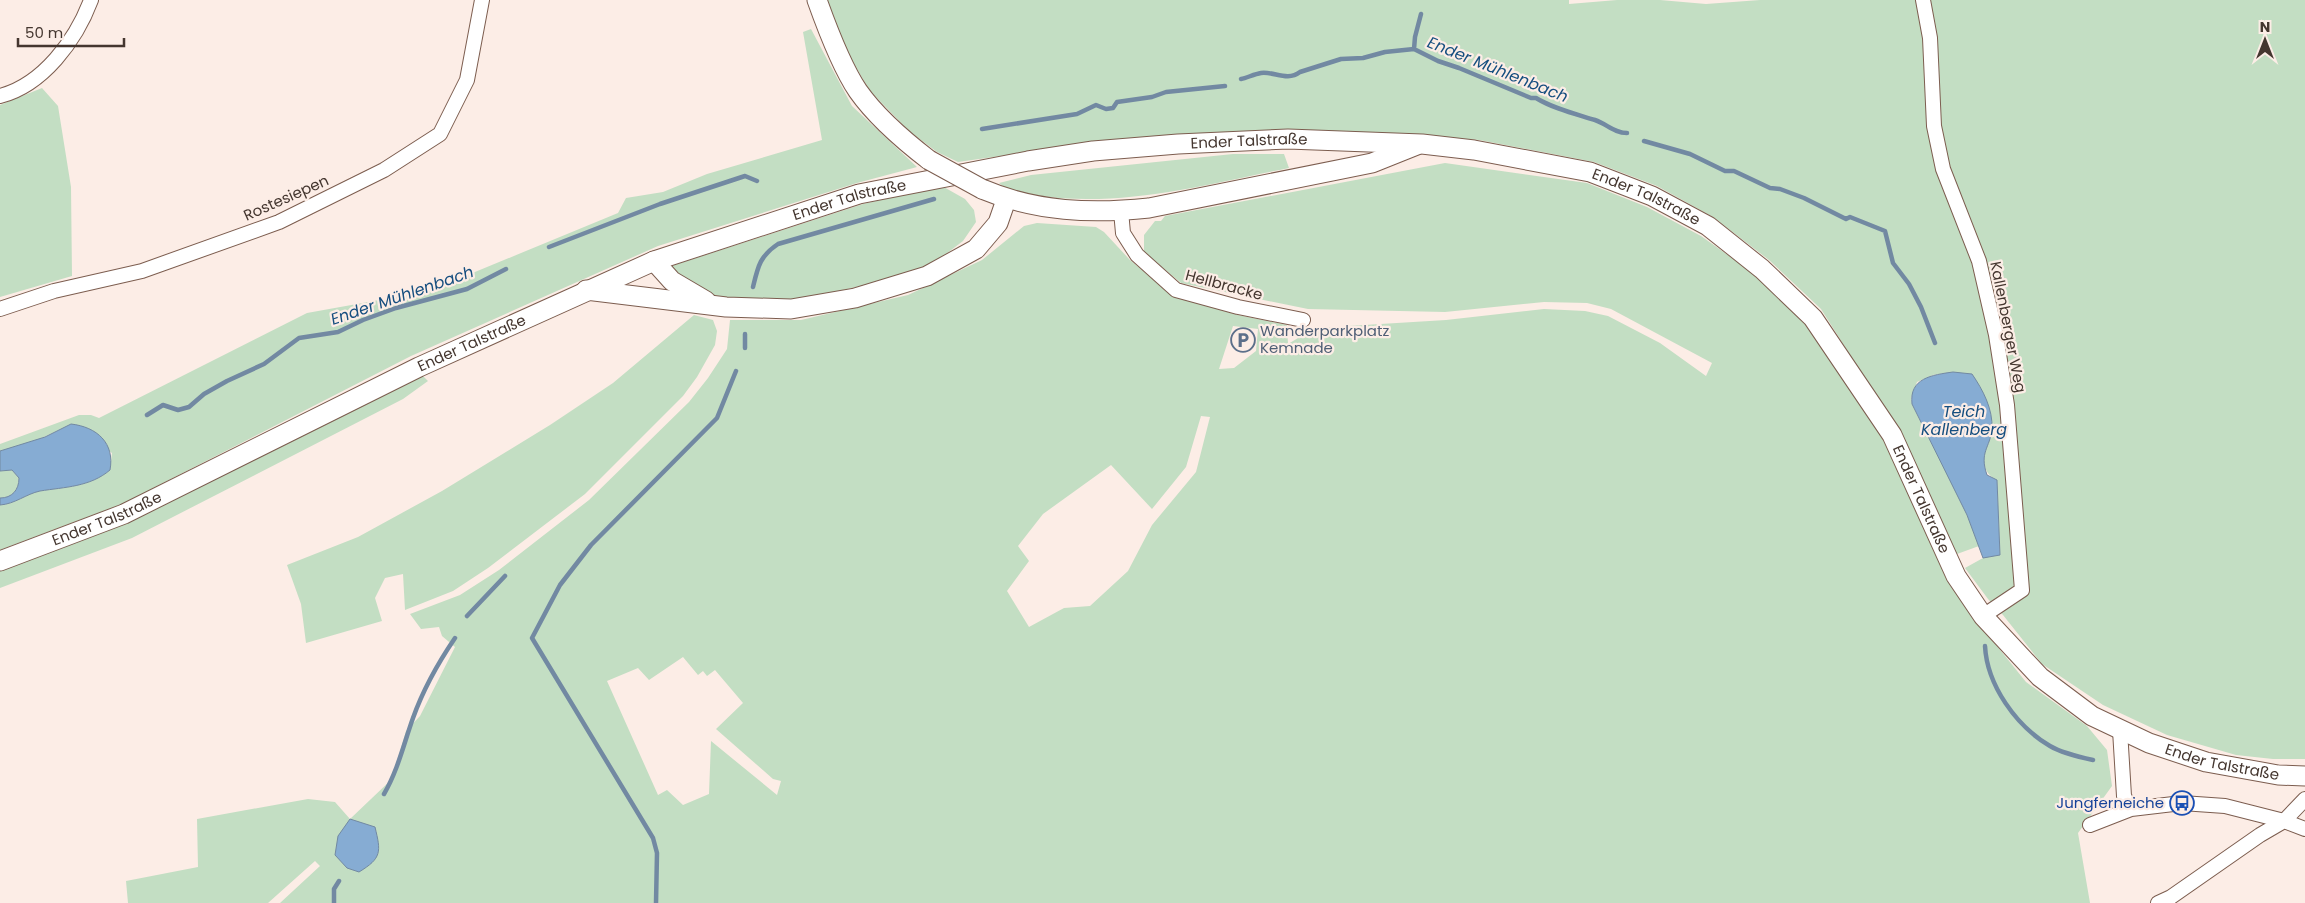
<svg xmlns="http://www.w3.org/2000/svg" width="2305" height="903" font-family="Poppins,sans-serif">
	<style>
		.green { fill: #c3dec3; fill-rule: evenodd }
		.water { fill: #86acd3; stroke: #7289a2 }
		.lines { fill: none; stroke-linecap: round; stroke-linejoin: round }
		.stream { stroke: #7289a2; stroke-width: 4.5 }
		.minor-casing { stroke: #7c5d4f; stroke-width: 16 }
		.secondary-casing { stroke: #7c5d4f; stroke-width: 21 }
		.minor { stroke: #fff; stroke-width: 14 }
		.secondary { stroke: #fff; stroke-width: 19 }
		.secondary-bridge-casing { stroke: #7c5d4f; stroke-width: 21; stroke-linecap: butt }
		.secondary-bridge { stroke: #fff; stroke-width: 19 }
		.labels { text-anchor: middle; stroke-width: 4.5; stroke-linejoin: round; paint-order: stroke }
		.street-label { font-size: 15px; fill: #44362f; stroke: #fcede6 }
		.service-label { font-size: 15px; fill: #4e5e75; stroke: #fcede6; text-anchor: start }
		.transit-label { font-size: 15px; fill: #164399; stroke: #fcede6; text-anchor: end }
		.water-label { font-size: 16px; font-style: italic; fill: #154e7f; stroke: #fcede6 }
	</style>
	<rect width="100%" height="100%" fill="#fcede6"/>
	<path class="green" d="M 826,0 L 1569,0 L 1569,4 L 1617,0 L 1660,0 L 1706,4 L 1760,0 L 2305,0 L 2305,759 L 2273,759 L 2236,755 L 2167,735 L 2103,705 L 2042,664 L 2003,615 L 1988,599 L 1965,568 L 1983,558 L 2000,554 L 1997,481 C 1976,468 1984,449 1992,430 L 1953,372 L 1933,375 L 1917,382 L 1911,398 L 1912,404 C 1934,451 1963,497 1979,546 L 1957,554 L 1900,434 L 1821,309 L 1769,260 L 1713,217 L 1657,186 L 1594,162 L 1479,140 L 1407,134 L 1233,133 L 1029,152 L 958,162 L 937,152 L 909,131 L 870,91 L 835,32 Z
		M 811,29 L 852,106 L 917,167 L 857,183 L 658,246 L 411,356 L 122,504 L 0,550 L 0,505 C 15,504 26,494 40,491 C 65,487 90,487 110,470 L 112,453 L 71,424 C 48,436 25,446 0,451 L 0,444 L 79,415 L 91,415 L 99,418 L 307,313 L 429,291 L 618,213 L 626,198 L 663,192 L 707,174 L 822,140 L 803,32 Z
		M 42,88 L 58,106 L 71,187 L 72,276 L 0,297 L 0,105 Z
		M 1233,154 L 1284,154 L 1289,168 C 1207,184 1119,209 1035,195 C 1020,192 1011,193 999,183 L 1031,175 Z
		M 1445,163 L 1587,183 L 1647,207 L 1701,236 L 1756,275 L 1808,324 L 1885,440 L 1980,625 L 2026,682 L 2087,726 L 2107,750 L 2112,786 L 2078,833 L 2090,903 L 280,903 L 320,866 L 315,861 L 268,903 L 128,903 L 126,881 L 198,867 L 197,819 L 308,799 L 335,802 L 350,819 L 392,779 L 406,731 L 420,716 L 455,647 L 442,636 L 439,627 L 421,629 L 410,614 L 460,595 L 499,570 L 589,500 L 689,402 L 708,378 L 727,349 L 730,320 L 801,320 L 908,295 L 982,260 L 1024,226 L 1037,223 L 1096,227 L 1104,232 L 1130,260 L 1173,296 L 1238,315 L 1287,325 L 1288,344 L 1315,328 L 1446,320 L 1544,309 L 1585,311 L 1608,316 L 1660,343 L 1706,376 L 1712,363 L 1611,309 L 1587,303 L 1544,302 L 1445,312 L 1308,309 L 1181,283 L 1144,252 L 1144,235 L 1155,221 L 1161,221 L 1165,216 ZM 1233,326 L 1258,329 L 1256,351 L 1234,368 L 1219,369 ZM 1201,416 L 1210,417 L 1196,472 L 1152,525 L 1128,571 L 1090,606 L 1064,608 L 1029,627 L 1007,591 L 1029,561 L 1018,546 L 1043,514 L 1111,465 L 1152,509 L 1186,467 ZM 683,657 L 698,675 L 703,671 L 707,676 L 715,670 L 743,703 L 716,729 L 773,779 L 781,781 L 777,795 L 711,741 L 709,794 L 683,805 L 667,790 L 658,795 L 607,681 L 638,668 L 649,680 Z
		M 942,186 L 965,199 L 974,210 L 976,222 L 963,241 L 938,260 L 904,276 L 799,300 L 735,299 L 713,295 L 665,268 L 863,204 Z
		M 694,315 L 713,320 L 717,331 L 715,345 L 697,377 L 683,396 L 585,494 L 488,568 L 453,591 L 405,610 L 403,574 L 385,578 L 375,598 L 382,621 L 306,643 L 301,604 L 287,565 L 358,537 L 442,491 L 550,425 L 613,383 Z
		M 422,375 L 428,381 L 403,399 L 132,538 L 0,588 L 0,571 L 129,522 Z
		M 12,470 L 19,478 C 19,490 12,498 0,498 L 0,471 Z"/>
	<path class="water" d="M 1953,372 L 1972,374 C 1983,390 1993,409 1992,429 C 1990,448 1979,452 1987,475 L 1997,480 L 2000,555 L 1983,558 L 1967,515 L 1912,404 C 1909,378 1932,375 1953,372 Z
		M 71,424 C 97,427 115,443 110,470 C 90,487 65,487 40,491 C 26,494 15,504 0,505 L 0,498 C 12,498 19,490 19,478 L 12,470 L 0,471 L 0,451 L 45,437 Z
		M 350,819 L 375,827 C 381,852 382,858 359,872 L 347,868 L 335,855 L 338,836 Z"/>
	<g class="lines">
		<path class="stream" d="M 1414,49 L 1415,37 L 1421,14
			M 1241,79 C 1247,78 1254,74 1261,73 C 1274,71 1287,82 1300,72 L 1341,59 L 1363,58 L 1385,52 L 1414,49 L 1438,61 L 1459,68 L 1531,98 L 1536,98 C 1554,109 1576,114 1595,120 C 1607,124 1614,133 1627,133
			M 982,129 L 1077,114 L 1096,105 L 1106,109 L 1113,108 L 1117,102 L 1152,97 L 1166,92 L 1225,86
			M 1644,141 L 1690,154 L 1725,171 L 1734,171 L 1770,188 L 1780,189 L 1804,198 L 1846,219 L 1850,217 L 1885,231 L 1893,263 L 1909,284 L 1921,307 L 1935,343
			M 549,247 L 660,204 L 745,176 L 757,181
			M 753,287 C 758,266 760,256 778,244 L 934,199
			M 745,348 L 745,334
			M 147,415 L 163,405 L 178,410 L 189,407 L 204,394 L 227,381 L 264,364 L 299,338 L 338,332 L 363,320 L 396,308 L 467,289 L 506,269
			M 467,616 L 505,576
			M 1985,646 C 1987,685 2016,726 2050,746 C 2062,753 2079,757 2093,760
			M 384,794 C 398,770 404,743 413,718 C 423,690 438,663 455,638
			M 334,903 L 334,889 L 339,881
			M 656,903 L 657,853 L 653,838 L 532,638 L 560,585 L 591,545 L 717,418 L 736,371"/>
		<g class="minor-casing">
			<path id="minor" d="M 1923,0 L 1930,38 L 1934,126 L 1943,169 L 1979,261 L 1996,335 L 2007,405 L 2022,590 L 1983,616
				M 0,96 C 43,85 76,40 91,0
				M 1121,211 L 1123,233 L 1137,255 L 1176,290 L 1238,307 L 1303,320
				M 0,309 L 54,291 L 142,271 L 279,222 L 384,170 L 440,134 L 467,80 L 482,0
				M 2120,730 L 2124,796 L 2131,809
				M 2090,825 L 2131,809 L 2182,803 L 2225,806 L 2284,821 L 2305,829
				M 2158,903 L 2171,897 L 2260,835 L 2284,821 L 2305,799"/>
		</g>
		<g class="secondary-casing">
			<g id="secondary">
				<path d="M 817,0 C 827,28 841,66 858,91 C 877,118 903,140 929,160"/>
				<path d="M 982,189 C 1036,212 1092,214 1149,208 L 1372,163 L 1417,145"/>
				<path d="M 654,261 L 672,281 L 706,301"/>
				<path d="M 586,290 L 726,307 L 791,309 L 855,298 L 927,276 L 976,249 L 998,223 L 1006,200"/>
				<path id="s1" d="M 0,561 L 124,514 L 419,367 L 654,261 L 859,194 L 1028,161 L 1093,151 L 1178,144 L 1288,139 L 1422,144 L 1474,150 L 1590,172 L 1652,196 L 1708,226 L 1762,269 L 1813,318 L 1892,435 L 1956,576 L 1983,616 L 2040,677 L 2092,716 L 2149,743 L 2206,762 L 2278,775 L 2305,776"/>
			</g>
		</g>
		<use href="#minor" class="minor"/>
		<use href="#secondary" class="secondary"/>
		<g class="secondary-bridge-casing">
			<path id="secondary-bridge" d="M 929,160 L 982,189"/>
		</g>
		<use href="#secondary-bridge" class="secondary-bridge"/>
	</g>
	<defs>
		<g id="parking-ring" transform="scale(1.25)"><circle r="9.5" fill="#fcede6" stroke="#5c6f8a" stroke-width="1.5"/><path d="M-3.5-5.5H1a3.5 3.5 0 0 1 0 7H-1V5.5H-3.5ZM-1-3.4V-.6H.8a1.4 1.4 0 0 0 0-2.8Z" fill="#5c6f8a"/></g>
		<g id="bus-ring" transform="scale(1.25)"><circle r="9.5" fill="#fcede6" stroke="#1a4fb4" stroke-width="1.5"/><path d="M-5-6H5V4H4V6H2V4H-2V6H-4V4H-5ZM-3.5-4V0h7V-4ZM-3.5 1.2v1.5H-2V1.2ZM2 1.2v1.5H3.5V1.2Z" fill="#1a4fb4"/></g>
	</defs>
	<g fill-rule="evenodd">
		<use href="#parking-ring" x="1243" y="340"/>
		<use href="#bus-ring" x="2182" y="803"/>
	</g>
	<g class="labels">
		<g class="street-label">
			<text dy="5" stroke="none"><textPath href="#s1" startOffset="1330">Ender Talstraße</textPath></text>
			<text transform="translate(286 198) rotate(-24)" y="5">Rostesiepen</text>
			<text dy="5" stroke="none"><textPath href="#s1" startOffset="1735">Ender Talstraße</textPath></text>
			<text dy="5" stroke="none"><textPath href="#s1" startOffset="925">Ender Talstraße</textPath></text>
			<text transform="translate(1224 285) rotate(15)" y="5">Hellbracke</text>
			<text transform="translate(2008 327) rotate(79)" y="5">Kallenberger Weg</text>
			<text dy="5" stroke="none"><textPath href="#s1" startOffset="520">Ender Talstraße</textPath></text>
			<text dy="5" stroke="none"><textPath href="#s1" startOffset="2155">Ender Talstraße</textPath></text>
			<text dy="5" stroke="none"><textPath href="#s1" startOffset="115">Ender Talstraße</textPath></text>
			<text dy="5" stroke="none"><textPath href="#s1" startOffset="2575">Ender Talstraße</textPath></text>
		</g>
		<g class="service-label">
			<text x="1260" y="336">Wanderparkplatz<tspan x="1260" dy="17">Kemnade</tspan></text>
		</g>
		<g class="transit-label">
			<text x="2164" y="808">Jungferneiche</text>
		</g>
		<g class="water-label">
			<text transform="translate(1498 69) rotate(22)" y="6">Ender Mühlenbach</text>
			<text transform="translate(402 295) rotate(-19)" y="6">Ender Mühlenbach</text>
			<text x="1964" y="417">Teich<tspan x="1964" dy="18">Kallenberg</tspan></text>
		</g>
	</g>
	<g transform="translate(2265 40)" stroke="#fcede6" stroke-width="4" paint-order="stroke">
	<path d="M0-4L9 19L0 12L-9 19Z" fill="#44362f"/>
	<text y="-8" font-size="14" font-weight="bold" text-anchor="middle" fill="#44362f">N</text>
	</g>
	<path d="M18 38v8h106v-8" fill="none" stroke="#44362f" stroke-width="2.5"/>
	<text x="25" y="38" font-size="15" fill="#44362f" stroke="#fcede6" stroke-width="4" paint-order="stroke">50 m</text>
</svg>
